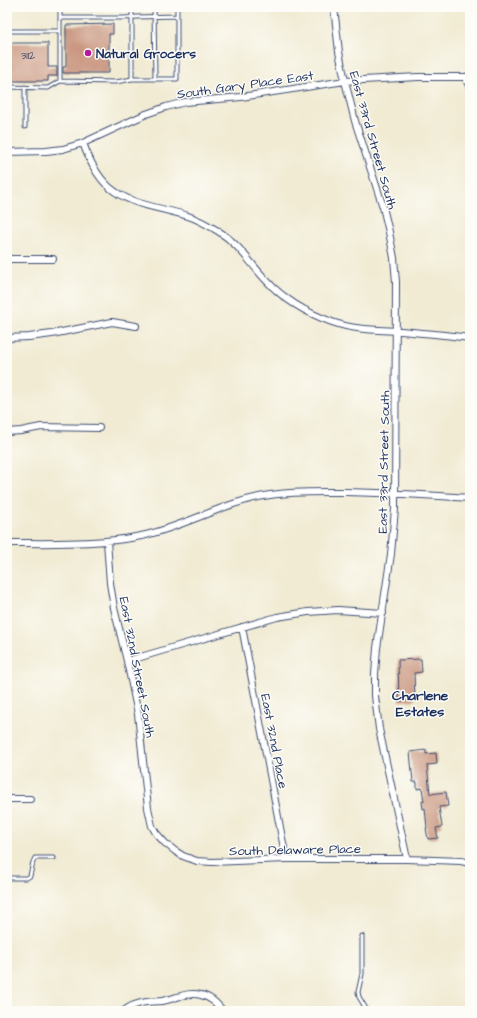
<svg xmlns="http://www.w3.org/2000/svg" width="477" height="1018" font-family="'Architects Daughter',sans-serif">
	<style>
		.building { fill: #ca9882 }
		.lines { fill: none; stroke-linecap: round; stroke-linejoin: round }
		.service-casing { stroke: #3b4b70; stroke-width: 5 }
		.minor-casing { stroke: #3b4b70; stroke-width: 8 }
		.service { stroke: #fff; stroke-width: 3 }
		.minor { stroke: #fff; stroke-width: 6 }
		.poi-dot { fill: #b5179e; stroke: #fdfcf7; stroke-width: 1.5 }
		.labels { text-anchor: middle; stroke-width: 3; stroke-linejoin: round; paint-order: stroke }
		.number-label { font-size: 11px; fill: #474967 }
		.poi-label { font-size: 13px; font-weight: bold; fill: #1b2f5e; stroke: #fdfcf7; text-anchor: start }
		.street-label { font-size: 13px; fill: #1b2f5e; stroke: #fdfcf7 }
		.neighbourhood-label { font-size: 14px; font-weight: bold; fill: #1b2f5e; stroke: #fdfcf7 }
	</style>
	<rect width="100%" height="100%" fill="#fdfcf7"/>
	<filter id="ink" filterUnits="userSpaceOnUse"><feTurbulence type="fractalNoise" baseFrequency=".025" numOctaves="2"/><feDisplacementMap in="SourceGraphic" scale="8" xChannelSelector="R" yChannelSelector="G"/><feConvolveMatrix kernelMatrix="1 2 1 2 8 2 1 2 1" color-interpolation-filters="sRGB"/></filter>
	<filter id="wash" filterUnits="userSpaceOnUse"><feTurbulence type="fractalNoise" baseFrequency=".012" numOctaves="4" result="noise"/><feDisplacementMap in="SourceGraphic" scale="16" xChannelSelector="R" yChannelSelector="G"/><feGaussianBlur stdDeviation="0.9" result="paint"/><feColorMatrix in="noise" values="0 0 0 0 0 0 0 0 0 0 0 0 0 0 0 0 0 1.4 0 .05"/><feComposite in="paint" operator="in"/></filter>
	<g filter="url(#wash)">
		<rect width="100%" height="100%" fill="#f1ebd3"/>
		<g id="blocks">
			<path class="building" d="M 113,24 L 113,34 L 109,34 L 109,73 L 63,73 L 63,67 L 66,67 L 66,25 Z
				M 7,43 L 48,43 L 48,67 L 57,67 L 57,76 L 48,76 L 48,81 L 7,81 Z
				M 421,659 L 422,672 L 414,673 L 415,700 L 399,701 L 398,660 Z
				M 426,750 L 426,754 L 436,753 L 437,764 L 427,765 L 430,794 L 446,792 L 448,806 L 439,807 L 442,827 L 436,828 L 438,838 L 428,839 L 426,828 L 427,828 L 425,808 L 423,809 L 422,801 L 424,801 L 422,788 L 417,789 L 417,782 L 413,782 L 410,752 Z"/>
		</g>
	</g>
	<g filter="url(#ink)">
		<use href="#blocks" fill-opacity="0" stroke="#3b4b70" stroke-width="1"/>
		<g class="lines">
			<g class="service-casing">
				<path id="service" d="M 132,7 L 132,79
					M 154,7 L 155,79
					M 60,18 L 124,18 L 137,17 L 177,16
					M 7,31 L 60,31
					M 60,81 L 116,82 L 132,79 L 177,79 L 177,7
					M 7,87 L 48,88 L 60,81 L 60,7
					M 25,127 L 25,87
					M 7,878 L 27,878 L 30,876 L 33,862 L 35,858 L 54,858
					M 362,936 L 362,974 L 358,992 L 359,997 L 365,1007 L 365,1011"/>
			</g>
			<g class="minor-casing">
				<path id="minor" d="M 334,7 L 339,52 L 345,81 L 355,121 L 383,207 L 389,232 L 394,258 L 396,282 L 395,509 L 391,554 L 377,648 L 375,674 L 375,696 L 379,729 L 407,859
					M 465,77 L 470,88
					M 83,143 C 89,159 96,175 109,187 C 131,206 161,207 188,216 C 198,219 208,225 218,231 C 238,243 250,263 266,280 C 284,300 307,313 332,322 C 354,330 377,330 401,331 C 424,333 447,335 470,338
					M 7,152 L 46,151 L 63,149 L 83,143 L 107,132 L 146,114 L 166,107 L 185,102 L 241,97 L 345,81 L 418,77 L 470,77
					M 7,259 L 53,259
					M 7,338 L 29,337 L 52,334 L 112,322 L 136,326
					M 7,432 L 21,431 L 41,427 L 99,428
					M 107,541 L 110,583 L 114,608 L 127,661 L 138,714 L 148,808 L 152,826 L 156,833 L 165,843 L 175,851 L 183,856 L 197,861 L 212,862 L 286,859 L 407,859 L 461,861 L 470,863
					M 7,543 C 53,543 101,545 146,535 C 188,525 227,501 270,495 C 295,491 320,492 346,492 C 387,493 429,495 470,498
					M 242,627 L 286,859
					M 127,661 L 277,617 L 308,612 L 338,610 L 383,613
					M 7,799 L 30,799
					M 124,1011 C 128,1008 133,1005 138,1004 C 145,1001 154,1002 162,1001 C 175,999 188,991 201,995 C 211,997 217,1004 223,1011"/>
			</g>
			<use href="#service" class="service"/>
			<use href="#minor" class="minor"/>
		</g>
	</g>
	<circle class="poi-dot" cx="88" cy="53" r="4"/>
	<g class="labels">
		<g class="number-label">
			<text x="28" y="59">3112</text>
		</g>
		<g class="poi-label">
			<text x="96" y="58">Natural Grocers</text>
		</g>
		<g class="street-label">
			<text transform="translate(245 84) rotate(-8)" y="5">South Gary Place East</text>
			<text transform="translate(374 140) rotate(74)" y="5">East 33rd Street South</text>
			<text transform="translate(383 462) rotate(-89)" y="5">East 33rd Street South</text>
			<text transform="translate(138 667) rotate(79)" y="5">East 32nd Street South</text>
			<text transform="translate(275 741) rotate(79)" y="5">East 32nd Place</text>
			<text transform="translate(295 849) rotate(-1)" y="5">South Delaware Place</text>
		</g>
		<g class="neighbourhood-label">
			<text x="420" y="700">Charlene<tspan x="420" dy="16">Estates</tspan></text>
		</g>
	</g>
	<rect width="477" height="1018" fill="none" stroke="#fdfcf7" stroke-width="24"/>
</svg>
